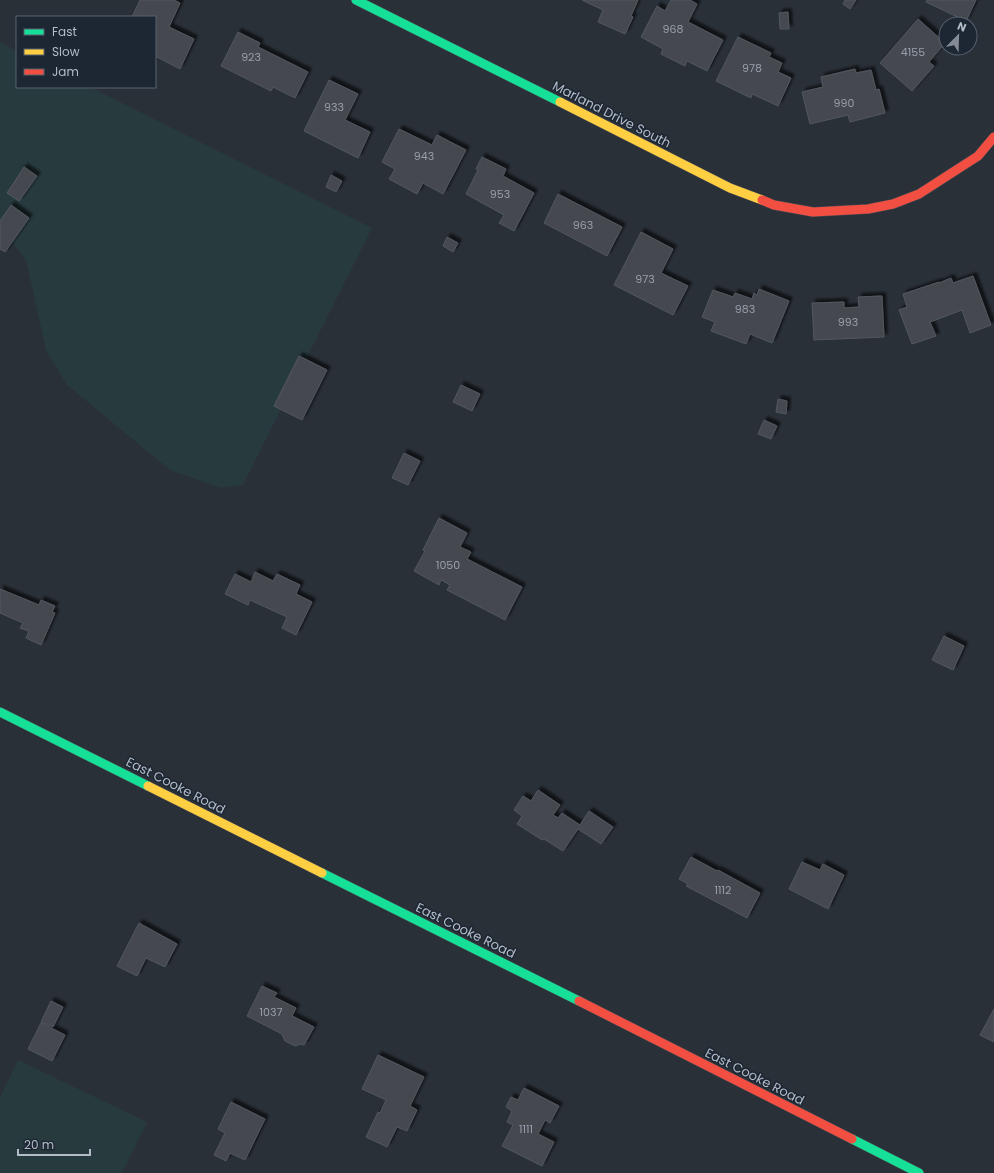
<svg xmlns="http://www.w3.org/2000/svg" width="994" height="1173" font-family="Poppins,sans-serif">
	<style>
		.green { fill: #273a3e }
		.building { fill: #444950; stroke: #52575f; filter: url(#shadow) }
		.lines { fill: none; stroke-linecap: round; stroke-linejoin: round }
		.fast-casing { stroke: #484c53; stroke-width: 10 }
		.slow-casing { stroke: #484c53; stroke-width: 10 }
		.jam-casing { stroke: #484c53; stroke-width: 10 }
		.fast { stroke: #16e098; stroke-width: 9 }
		.slow { stroke: #ffcf43; stroke-width: 9 }
		.jam { stroke: #f24e42; stroke-width: 9 }
		.labels { text-anchor: middle; stroke-width: 3; stroke-linejoin: round; paint-order: stroke }
		.number-label { font-size: 11px; fill: #989fab }
		.street-label { font-size: 13px; fill: #b4bcc9; stroke: #1d2633 }
	</style>
	<defs>
		<filter id="shadow"><feDropShadow dx="3.5" dy="-3.5" stdDeviation="1" flood-color="#0009"/></filter>
	</defs>
	<rect width="100%" height="100%" fill="#2a3038"/>
	<path class="green" d="M 0,42 L 17,51 L 17,87 L 90,87 L 372,228 L 243,485 L 221,488 L 170,470 L 67,385 L 46,350 L 26,260 L 0,225 Z
		M 18,1060 L 147,1122 L 122,1173 L 0,1173 L 0,1097 Z"/>
	<path class="building" d="M 140,0 L 174,0 L 180,3 L 169,27 L 194,39 L 180,69 L 155,56 L 155,17 L 132,17 Z
		M 582,0 L 638,0 L 631,16 L 633,17 L 625,34 L 598,22 L 603,10 Z
		M 671,0 L 690,0 L 697,4 L 688,22 L 723,40 L 707,71 L 687,61 L 685,66 L 661,54 L 663,49 L 641,37 L 657,6 L 665,11 Z
		M 845,0 L 856,0 L 850,9 L 843,4 Z
		M 927,0 L 976,0 L 966,21 L 926,2 Z
		M 788,12 L 789,29 L 780,29 L 779,13 Z
		M 918,19 L 945,43 L 929,62 L 934,66 L 912,91 L 880,63 Z
		M 238,32 L 260,43 L 258,47 L 308,72 L 295,98 L 273,87 L 271,91 L 221,66 Z
		M 738,37 L 771,53 L 769,57 L 782,63 L 778,72 L 791,78 L 778,106 L 752,94 L 751,98 L 716,81 Z
		M 855,69 L 856,73 L 871,70 L 876,90 L 879,89 L 885,113 L 850,122 L 848,115 L 810,124 L 802,92 L 823,87 L 821,77 Z
		M 329,80 L 358,94 L 345,120 L 370,132 L 358,158 L 304,131 Z
		M 399,129 L 432,145 L 437,135 L 466,150 L 443,194 L 423,183 L 417,194 L 389,179 L 395,169 L 382,162 Z
		M 482,157 L 506,169 L 503,176 L 534,193 L 514,231 L 499,223 L 504,215 L 466,194 L 478,170 L 476,169 Z
		M 24,167 L 37,176 L 19,201 L 7,193 Z
		M 331,175 L 342,181 L 336,192 L 326,187 Z
		M 558,194 L 622,227 L 607,256 L 544,223 Z
		M 11,205 L 29,218 L 5,252 L 0,249 L 0,221 Z
		M 641,232 L 673,249 L 661,273 L 688,286 L 673,315 L 614,285 Z
		M 447,237 L 458,243 L 453,252 L 443,246 Z
		M 973,276 L 991,325 L 970,333 L 962,310 L 930,322 L 936,336 L 912,344 L 899,310 L 907,307 L 903,294 L 939,282 L 939,283 L 951,278 L 953,283 Z
		M 759,289 L 789,301 L 772,343 L 750,334 L 746,344 L 711,331 L 715,322 L 702,317 L 713,290 L 733,297 L 735,293 L 752,299 L 754,293 L 757,295 Z
		M 882,296 L 884,337 L 814,340 L 812,303 L 844,302 L 844,308 L 859,307 L 858,297 Z
		M 299,356 L 327,370 L 302,420 L 274,406 Z
		M 461,385 L 480,394 L 472,411 L 453,402 Z
		M 778,399 L 787,401 L 786,414 L 776,412 Z
		M 764,420 L 777,426 L 771,439 L 758,434 Z
		M 404,453 L 420,461 L 408,485 L 392,478 Z
		M 439,518 L 467,533 L 460,547 L 471,552 L 467,559 L 522,587 L 505,620 L 447,590 L 450,585 L 441,580 L 439,585 L 414,571 L 425,551 L 423,550 Z
		M 255,572 L 273,581 L 277,574 L 300,585 L 296,594 L 312,602 L 296,635 L 282,628 L 287,617 L 250,600 L 248,605 L 225,594 L 235,574 L 251,582 Z
		M 0,589 L 39,605 L 41,600 L 55,606 L 52,612 L 55,613 L 41,645 L 26,638 L 29,631 L 20,628 L 23,623 L 0,613 Z
		M 944,636 L 964,646 L 953,670 L 932,660 Z
		M 538,790 L 560,805 L 553,815 L 558,818 L 562,813 L 580,825 L 589,811 L 613,827 L 601,844 L 578,829 L 563,851 L 544,839 L 542,840 L 517,824 L 522,816 L 514,810 L 523,796 L 531,801 Z
		M 691,857 L 717,871 L 718,870 L 760,893 L 747,918 L 686,886 L 688,884 L 679,879 Z
		M 802,862 L 820,870 L 823,864 L 844,875 L 828,909 L 789,889 Z
		M 139,923 L 177,944 L 165,967 L 146,958 L 137,976 L 117,966 Z
		M 262,986 L 277,993 L 274,997 L 296,1008 L 292,1016 L 314,1027 L 304,1045 L 301,1044 L 295,1046 L 285,1041 L 282,1034 L 247,1016 Z
		M 51,1001 L 63,1007 L 53,1027 L 41,1022 Z
		M 994,1009 L 994,1042 L 980,1035 Z
		M 41,1023 L 65,1035 L 52,1061 L 28,1049 Z
		M 378,1055 L 424,1077 L 410,1106 L 417,1110 L 407,1131 L 397,1127 L 387,1147 L 366,1137 L 378,1112 L 380,1113 L 386,1100 L 362,1089 Z
		M 524,1088 L 559,1106 L 550,1123 L 545,1120 L 538,1134 L 554,1142 L 542,1166 L 502,1146 L 513,1125 L 507,1122 L 512,1111 L 506,1107 L 511,1097 L 518,1100 Z
		M 231,1102 L 265,1119 L 245,1160 L 230,1153 L 226,1161 L 214,1155 L 225,1133 L 218,1129 Z"/>
	<g class="lines">
		<g class="fast-casing">
			<path id="fast" d="M 356,0 L 560,102
				M 0,712 L 148,786
				M 322,873 L 579,1001
				M 852,1139 L 919,1173"/>
		</g>
		<g class="slow-casing">
			<path id="slow" d="M 560,102 L 730,188 L 762,200
				M 148,786 L 322,873"/>
		</g>
		<g class="jam-casing">
			<path id="jam" d="M 762,200 L 774,205 L 813,212 L 868,209 L 893,204 L 919,194 L 978,156 L 994,137
				M 579,1001 L 852,1139"/>
		</g>
		<use href="#fast" class="fast"/>
		<use href="#slow" class="slow"/>
		<use href="#jam" class="jam"/>
	</g>
	<g class="labels">
		<g class="number-label">
			<text x="673" y="33">968</text>
			<text x="913" y="56">4155</text>
			<text x="251" y="61">923</text>
			<text x="752" y="72">978</text>
			<text x="844" y="107">990</text>
			<text x="334" y="111">933</text>
			<text x="424" y="160">943</text>
			<text x="500" y="198">953</text>
			<text x="583" y="229">963</text>
			<text x="645" y="283">973</text>
			<text x="745" y="313">983</text>
			<text x="848" y="326">993</text>
			<text x="448" y="569">1050</text>
			<text x="723" y="894">1112</text>
			<text x="271" y="1016">1037</text>
			<text x="526" y="1133">1111</text>
		</g>
		<g class="street-label">
			<text transform="translate(612 114) rotate(27)" y="5">Marland Drive South</text>
			<text transform="translate(176 785) rotate(27)" y="5">East Cooke Road</text>
			<text transform="translate(466 930) rotate(26)" y="5">East Cooke Road</text>
			<text transform="translate(755 1076) rotate(27)" y="5">East Cooke Road</text>
		</g>
	</g>
	<rect x="16" y="16" width="140" height="72" fill="#1d2633" stroke="#59626f"/>
	<rect x="24" y="29" width="20" height="6" fill="#16e098" stroke="#59626f"/>
	<text x="52" y="36" font-size="12" fill="#b4bcc9">Fast</text>
	<rect x="24" y="49" width="20" height="6" fill="#ffcf43" stroke="#59626f"/>
	<text x="52" y="56" font-size="12" fill="#b4bcc9">Slow</text>
	<rect x="24" y="69" width="20" height="6" fill="#f24e42" stroke="#59626f"/>
	<text x="52" y="76" font-size="12" fill="#b4bcc9">Jam</text>
	<g transform="translate(958 36) rotate(23)"><circle r="19" fill="#1d2633" stroke="#59626f"/>
	<path d="M0-3L7 15L0 10L-7 15Z" fill="#848b96"/>
	<text y="-6" font-size="11" font-weight="bold" text-anchor="middle" fill="#b4bcc9">N</text>
	</g>
	<path d="M18 1149v6h72v-6" fill="none" stroke="#b4bcc9" stroke-width="2"/>
	<text x="24" y="1149" font-size="12" fill="#b4bcc9" stroke="#1d2633" stroke-width="3" paint-order="stroke">20 m</text>
</svg>
